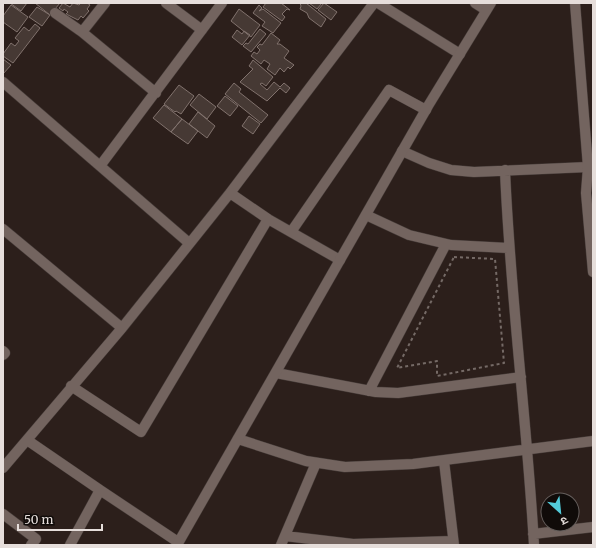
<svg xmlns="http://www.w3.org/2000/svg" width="596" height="548" font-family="Merriweather,'Noto Sans Devanagari',serif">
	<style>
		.building { fill: #463934; stroke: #81726d }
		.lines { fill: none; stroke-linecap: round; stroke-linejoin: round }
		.street-casing { stroke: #463c39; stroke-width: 11 }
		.secondary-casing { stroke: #463c39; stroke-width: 11 }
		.path { stroke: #756a66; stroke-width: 2; stroke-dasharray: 3 3; stroke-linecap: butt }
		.street { stroke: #73645f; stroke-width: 10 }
		.secondary { stroke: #73645f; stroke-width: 10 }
	</style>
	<rect width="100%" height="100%" fill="#2c1f1b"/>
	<path class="building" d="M 10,3 L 27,3 L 21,11 Z
		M 35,3 L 60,3 L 50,15 Z
		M 63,3 L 70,7 L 73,3 L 79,5 L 81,3 L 87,3 L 90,5 L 87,9 L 89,11 L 83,18 L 81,16 L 78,20 L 66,14 L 68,12 L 64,9 L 63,11 L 59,8 Z
		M 266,3 L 281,3 L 290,10 L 287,9 L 282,14 L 285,17 L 282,21 L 263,7 Z
		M 300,3 L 306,3 L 326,19 L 321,27 L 309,18 L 307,13 L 300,9 L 301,6 Z
		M 309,3 L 322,3 L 317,9 Z
		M 324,3 L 337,12 L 331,20 L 318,10 Z
		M 11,5 L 28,17 L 17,32 L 3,22 L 3,16 Z
		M 259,5 L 262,8 L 259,11 L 263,9 L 281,23 L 273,33 L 262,26 L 265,22 L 253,13 Z
		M 37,7 L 50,15 L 42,26 L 29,17 Z
		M 239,9 L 260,25 L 251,37 L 231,21 Z
		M 35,24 L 40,28 L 13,63 L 3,56 L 3,54 L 11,43 L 15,46 L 19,41 L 15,38 L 24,27 L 29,31 Z
		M 260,29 L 266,34 L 251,52 L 243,46 L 246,43 L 248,44 Z
		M 237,30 L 242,34 L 244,31 L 250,35 L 242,45 L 232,37 Z
		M 271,33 L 280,40 L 277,44 L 280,44 L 289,51 L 284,58 L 294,65 L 290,69 L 288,67 L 284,72 L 280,68 L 275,75 L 267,69 L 270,64 L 264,60 L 261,64 L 251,56 L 254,52 L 257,54 L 260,50 L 257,47 L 260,44 L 262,45 Z
		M 3,59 L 11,65 L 3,74 Z
		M 253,60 L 273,77 L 266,86 L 262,83 L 260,84 L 267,90 L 274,82 L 280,87 L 284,83 L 290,88 L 286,93 L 280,88 L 267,101 L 240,82 L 253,69 L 249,66 Z
		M 234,83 L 241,89 L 239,92 L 268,115 L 261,123 L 225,94 Z
		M 179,85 L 194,96 L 181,114 L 176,111 L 175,112 L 164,104 Z
		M 199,94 L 216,107 L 207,119 L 190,105 Z
		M 225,96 L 238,106 L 230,116 L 217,106 Z
		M 164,105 L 182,119 L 171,132 L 153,118 Z
		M 198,112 L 215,126 L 207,138 L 189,124 Z
		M 249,116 L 260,124 L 253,134 L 242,126 Z
		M 182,119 L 198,131 L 188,144 L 171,132 Z"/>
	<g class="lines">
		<g class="street-casing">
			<path id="street" d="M 105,3 L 82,32 L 156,93
				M 166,3 L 202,30
				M 378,3 L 460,54
				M 475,3 L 486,10
				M 55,13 L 82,32
				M 3,82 L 189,243
				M 402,151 L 429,163 L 451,170 L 474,172 L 588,167
				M 100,166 L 222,3
				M 505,170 C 510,295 527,420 534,545
				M 366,215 L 409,235 L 451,245 L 508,248
				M 268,219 L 340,260
				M 3,229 L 122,328
				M 291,232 L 389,90 L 426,110
				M 3,351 L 5,353 L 3,355
				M 276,373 L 376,392 L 398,393 L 521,377
				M 71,386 L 141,432 L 268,219 L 230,193
				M 369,391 L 446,244
				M 238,439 L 306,461 L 345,467 L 413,464 L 593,441
				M 27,440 L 100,490 L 70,545
				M 444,461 L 454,545
				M 3,468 L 122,328 L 230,193 L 374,3
				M 100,490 L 178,542
				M 3,514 L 36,539 L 31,545
				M 533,534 L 593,527
				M 285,536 L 353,544 L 453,541
				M 281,545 L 316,463"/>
		</g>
		<g class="secondary-casing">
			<path id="secondary" d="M 575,3 L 588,167 L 586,193 L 593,272
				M 177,545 L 428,106 L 491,3"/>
		</g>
		<path class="path" d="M 454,257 L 495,259 L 504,363 L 437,376 L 437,361 L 397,368 Z"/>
		<use href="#street" class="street"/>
		<use href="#secondary" class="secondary"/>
	</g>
	<rect width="596" height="548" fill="none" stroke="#e6dedb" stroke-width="8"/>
	<g transform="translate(560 512) rotate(153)"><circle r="19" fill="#100b09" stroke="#665f5d"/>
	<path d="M0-3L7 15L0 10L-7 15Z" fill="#52cbda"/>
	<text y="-6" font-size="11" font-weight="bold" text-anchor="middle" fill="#e6dedb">उ</text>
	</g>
	<path d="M18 524v6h84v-6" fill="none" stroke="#e6dedb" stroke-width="2"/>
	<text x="24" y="524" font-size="12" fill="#e6dedb" stroke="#100b09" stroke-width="3" paint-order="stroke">50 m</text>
</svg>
